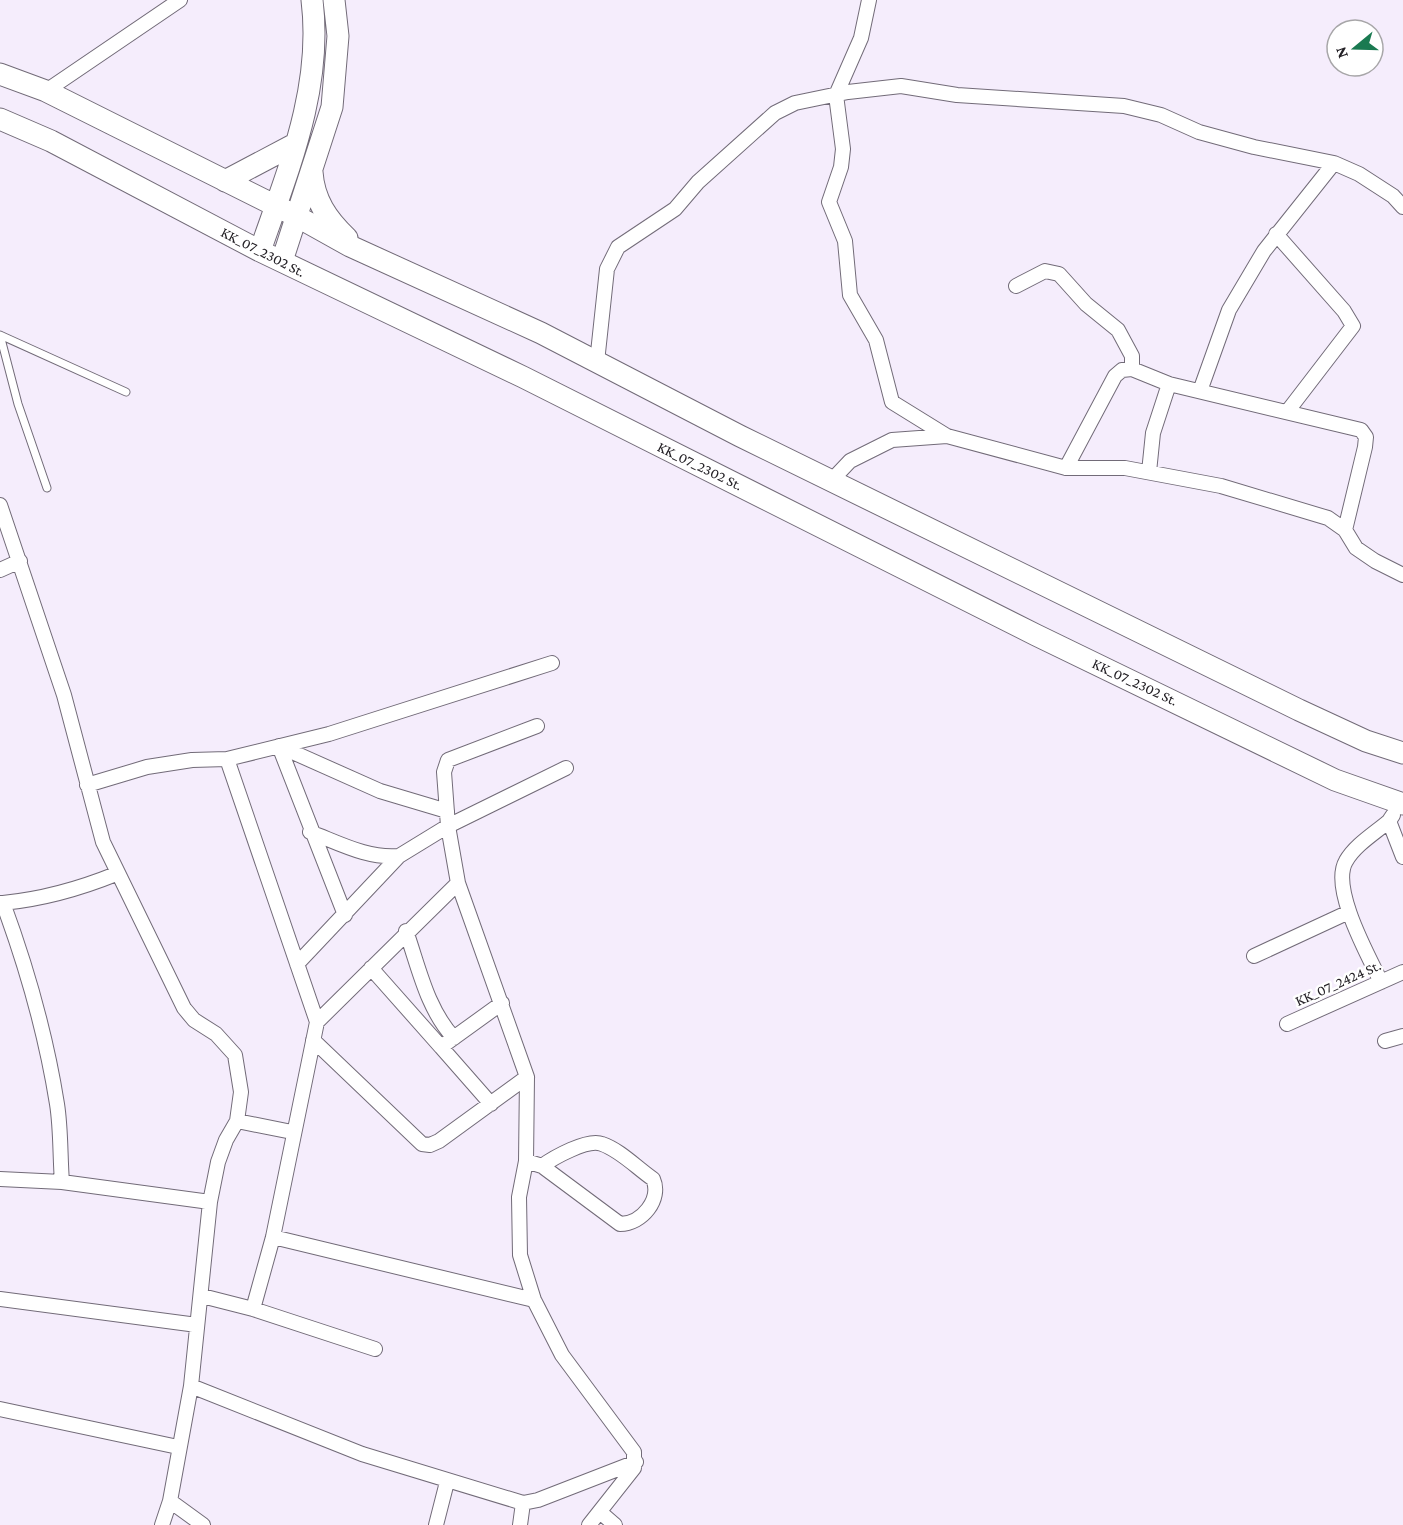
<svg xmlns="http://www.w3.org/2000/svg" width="1403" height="1525" font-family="'Crimson Pro',serif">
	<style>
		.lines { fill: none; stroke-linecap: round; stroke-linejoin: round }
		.lane-casing { stroke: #726b78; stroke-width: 9 }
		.street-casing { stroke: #726b78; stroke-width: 16 }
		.primary-casing { stroke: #726b78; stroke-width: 23 }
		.lane { stroke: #fff; stroke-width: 7 }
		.street { stroke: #fff; stroke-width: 14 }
		.primary { stroke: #fff; stroke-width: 21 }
		.labels { text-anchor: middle; stroke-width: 5; stroke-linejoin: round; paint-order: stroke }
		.street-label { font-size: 15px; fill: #242126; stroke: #fff }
	</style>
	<rect width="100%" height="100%" fill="#f5edfc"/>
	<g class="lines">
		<g class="lane-casing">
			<path id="lane" d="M 0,335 L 18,404 L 47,488
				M 0,335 L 126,392"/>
		</g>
		<g class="street-casing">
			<path id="street" d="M 869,0 L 861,38 L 836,95 L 843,149 L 841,167 L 829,202 L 845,241 L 850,295 L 876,340 L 892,402 L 947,436
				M 46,91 L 180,0
				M 1276,234 L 1344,311 L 1353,326 L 1287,412
				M 1016,286 L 1045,271 L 1059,274 L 1086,304 L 1118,330 L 1132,356 L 1132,369
				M 597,362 L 607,269 L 618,247 L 675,209 L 698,182 L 775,113 L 795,103 L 848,92 L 901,86 L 957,95 L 1124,106 L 1161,115 L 1199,132 L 1254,147 L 1334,163 L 1359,174 L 1393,196 L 1403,207
				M 1200,391 L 1229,310 L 1264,251 L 1334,163
				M 1066,468 L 1115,376 L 1122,370 L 1132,369 L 1169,384 L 1361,430 L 1366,437 L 1365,447 L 1345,530
				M 1149,472 L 1153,433 L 1169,384
				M 832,480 L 850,461 L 892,440 L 947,436 L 1066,468 L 1125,468 L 1221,486 L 1328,518 L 1345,530 L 1356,548 L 1375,561 L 1403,575
				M 0,505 L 64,695 L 103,842 L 184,1008 L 194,1020 L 216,1034 L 235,1055 L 241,1092 L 237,1121 L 226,1140 L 218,1162 L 210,1202 L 191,1386 L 170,1501 L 162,1525
				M 0,570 L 20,561
				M 279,746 L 345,915
				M 279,746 L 380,791 L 447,811
				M 227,759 L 317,1022 L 273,1237 L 253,1309
				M 87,785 L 147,767 L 192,760 L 227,759 L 329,734 L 552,663
				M 1393,815 L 1389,821 L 1403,857
				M 310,832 C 339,843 368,859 399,856
				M 0,903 L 3,903 C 27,968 46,1035 57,1104 C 61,1129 60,1157 62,1182
				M 3,903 C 44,899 79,889 116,874
				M 406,931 C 419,968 427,1009 454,1038
				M 1254,956 L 1349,912
				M 297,964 L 399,856 L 448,826 L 566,768
				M 371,968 L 441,1047
				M 1381,982 C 1369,957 1330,888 1346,861 C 1355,845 1375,833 1389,821
				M 317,1022 L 458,883
				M 1287,1024 L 1403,972
				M 313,1040 L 422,1144 L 430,1145 L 439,1141 L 527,1077 L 458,883 L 448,826 L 444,772 L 448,760 L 537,726
				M 1385,1041 L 1403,1036
				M 527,1077 L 526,1161 L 519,1197 L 520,1255 L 534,1300 L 562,1355 L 634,1452 L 634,1468 L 589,1525
				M 491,1104 L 441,1047 L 502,1003
				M 237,1121 L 292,1132
				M 526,1161 L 542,1166 C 553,1158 588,1138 602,1144 C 620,1150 637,1168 653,1179 C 662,1199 642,1224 620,1224 L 542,1166
				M 0,1179 L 62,1182 L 210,1202
				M 273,1237 L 534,1300
				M 202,1296 L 253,1309 L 375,1349
				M 0,1299 L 197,1325
				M 191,1386 L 362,1454 L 523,1503 L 520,1525
				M 0,1409 L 178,1447
				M 170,1501 L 203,1525
				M 523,1503 L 538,1500 L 636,1462
				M 600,1512 L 615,1525
				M 436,1525 L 447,1482"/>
		</g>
		<g class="primary-casing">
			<path id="primary" d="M 0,74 L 46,91 L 298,217 L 350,246 L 541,333 L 740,436 L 1299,710 L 1366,741 L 1403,753
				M 0,119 L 51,141 L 260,251 L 523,377 L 1036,635 L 1335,780 L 1403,804
				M 312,172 C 314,200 327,219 347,238
				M 225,181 L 295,144
				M 260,251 C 288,170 323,88 312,0
				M 282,261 L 332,107 L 338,36 L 334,0"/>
		</g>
		<use href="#lane" class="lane"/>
		<use href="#street" class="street"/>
		<use href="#primary" class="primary"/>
	</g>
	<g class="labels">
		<g class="street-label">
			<text transform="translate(263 252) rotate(27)" y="5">KK_07_2302 St.</text>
			<text transform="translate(700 466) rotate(26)" y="5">KK_07_2302 St.</text>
			<text transform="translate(1135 682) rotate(25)" y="5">KK_07_2302 St.</text>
			<text transform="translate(1338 983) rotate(-24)" y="5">KK_07_2424 St.</text>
		</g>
	</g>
	<g transform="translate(1355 48) rotate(251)"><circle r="28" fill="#ffffff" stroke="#a7a6a8" stroke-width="1.5"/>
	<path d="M0-4.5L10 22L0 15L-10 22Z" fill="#1a7a51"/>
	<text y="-9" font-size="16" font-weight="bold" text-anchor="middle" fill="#242126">N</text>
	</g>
</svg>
